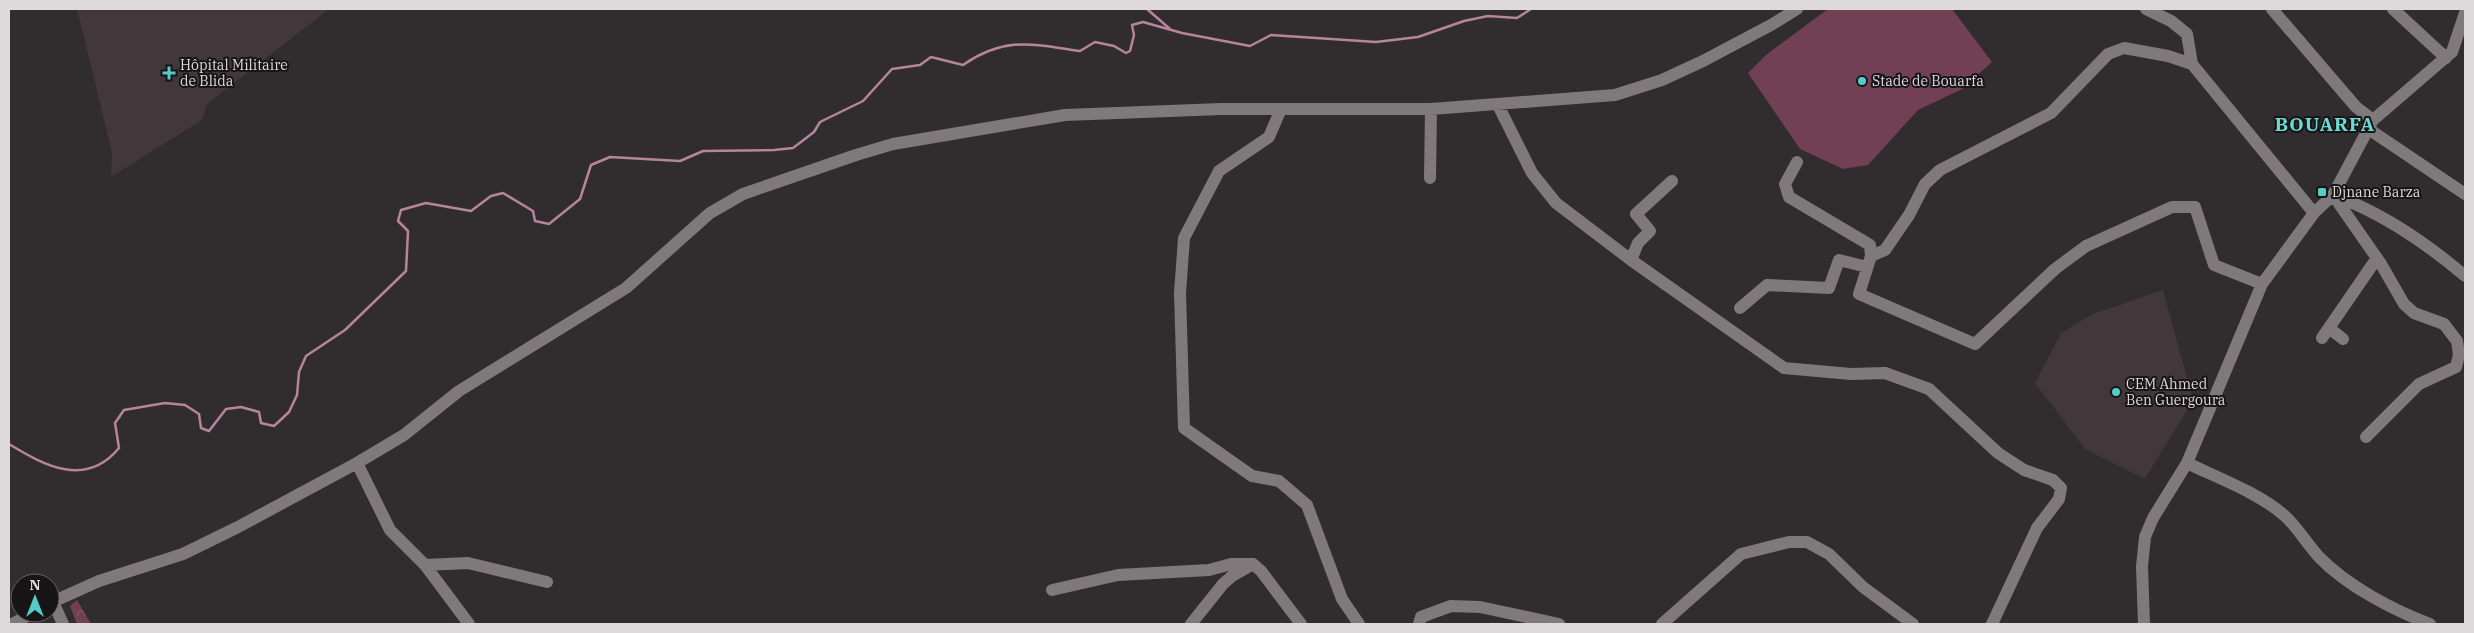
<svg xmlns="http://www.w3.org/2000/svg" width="2474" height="633" font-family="'IBM Plex Serif',serif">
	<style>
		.built { fill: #42373b }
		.forest { fill: url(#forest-crowns) }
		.garden { fill: #714054 }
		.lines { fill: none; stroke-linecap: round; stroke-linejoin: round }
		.stream { stroke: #b58599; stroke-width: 2.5 }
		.minor { stroke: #7f797b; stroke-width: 12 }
		.poi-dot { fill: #54cdc8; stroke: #181516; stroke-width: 2 }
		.labels { text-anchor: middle; stroke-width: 4; stroke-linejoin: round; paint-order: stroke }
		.poi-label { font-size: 14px; fill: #dedadc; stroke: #181516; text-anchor: start }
		.district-label { font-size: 19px; font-weight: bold; letter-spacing: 1px; fill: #6edad4; stroke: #181516 }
	</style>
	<defs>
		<pattern id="forest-crowns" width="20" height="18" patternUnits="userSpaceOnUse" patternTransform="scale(1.25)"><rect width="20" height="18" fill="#714054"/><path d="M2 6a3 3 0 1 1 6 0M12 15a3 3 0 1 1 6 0" fill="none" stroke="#855b6c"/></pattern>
	</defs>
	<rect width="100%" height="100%" fill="#312c2e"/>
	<path class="built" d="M 77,9 L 329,9 L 207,104 L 202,120 L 111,177 L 112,153 Z
		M 2163,290 L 2193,400 L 2145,479 L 2085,449 L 2035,383 L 2061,333 L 2093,314 Z"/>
	<path class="forest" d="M 77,600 L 91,624 L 77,624 L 70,606 Z"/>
	<path class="garden" d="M 1828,9 L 1952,9 L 1992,62 L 1962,89 L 1918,110 L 1868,165 L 1843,169 L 1800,149 L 1748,73 L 1766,55 Z"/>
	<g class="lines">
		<path class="stream" d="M 1147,9 L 1170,29
			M 9,444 C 45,466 86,488 119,448 L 115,423 L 124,410 L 165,403 L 185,405 L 199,414 L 201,428 L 209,431 L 226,409 L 241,407 L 259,412 L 261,423 L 274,426 L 289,412 L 297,395 L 299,372 L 306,356 L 345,330 L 406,271 L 408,231 L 398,221 L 401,210 L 426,203 L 471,211 L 491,196 L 503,193 L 533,211 L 535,221 L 549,224 L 580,199 L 591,165 L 610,157 L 680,161 L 703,151 L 774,150 L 793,148 L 814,132 L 820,122 L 863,101 L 892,69 L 920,65 L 931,57 L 963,65 C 1005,36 1032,44 1080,51 L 1095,42 L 1114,46 L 1126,53 L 1130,51 L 1134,35 L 1132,25 L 1143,22 L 1182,33 L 1250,46 L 1271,35 L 1376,42 L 1418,37 L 1464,21 L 1488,16 L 1517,18 L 1531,9"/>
		<path class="minor" d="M 2146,9 L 2171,21 L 2187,34 L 2192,64 L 2314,213
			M 2272,9 L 2356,107 L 2373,120
			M 2393,9 L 2446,58
			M 1498,105 L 1532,173 L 1556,203 L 1631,260 L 1784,368 L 1851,374 L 1885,373 L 1929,389 L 1998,453 L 2024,470 L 2053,480 L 2061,488 L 2059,499 L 2037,528 L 1992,624
			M 1281,109 L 1269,137 L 1219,171 L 1184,238 L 1180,293 L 1184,428 L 1252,476 L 1279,481 L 1307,505 L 1342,599 L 1359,624
			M 2367,128 L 2465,194
			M 1797,162 L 1785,184 L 1789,197 L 1870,245 L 1871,256 L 1859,294 L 1975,344 L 2055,269 L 2086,246 L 2172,207 L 2195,207 L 2214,265 L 2262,284
			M 1430,178 L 1431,109
			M 2333,195 L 2381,264 L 2404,304 L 2414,313 L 2444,324 L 2457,341 L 2459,355 L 2456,367 L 2419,384 L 2366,437
			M 2333,195 C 2383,213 2425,242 2465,276
			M 1871,256 L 1885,250 L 1909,215 L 1925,184 L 1940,170 L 2051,113 L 2108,54 L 2124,48 L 2168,56 L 2192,64
			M 1631,260 L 1638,243 L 1650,231 L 1636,214 L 1672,181
			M 1740,308 L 1767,285 L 1829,288 L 1839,260 L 1867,267
			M 2329,328 L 2343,339
			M 2322,338 L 2377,258
			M 357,463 L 390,530 L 425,565 L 469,624
			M 2187,463 C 2218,478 2259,493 2285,516 C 2298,528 2307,544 2319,557 C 2347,586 2393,610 2430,624
			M 425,565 L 468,563 L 547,582
			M 1052,590 L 1118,575 L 1209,570 L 1231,564 L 1253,564 L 1261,571 L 1301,624
			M 53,602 L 63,624
			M 50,603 L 99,581 L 183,554 L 238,527 L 357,463 L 404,435 L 459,391 L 626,288 L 710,213 L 743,194 L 856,155 L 893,144 L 1065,115 L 1221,109 L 1431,109 L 1615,95 L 1662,80 L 1703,61 L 1771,25 L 1797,9
			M 12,624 L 33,613
			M 1191,624 L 1223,584 L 1232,576 L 1253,564
			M 1419,624 L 1421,617 L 1451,606 L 1480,607 L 1559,624
			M 1662,624 L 1741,554 L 1789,542 L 1807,542 L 1829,554 L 1863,587 L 1913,624
			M 2144,624 L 2142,566 L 2145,537 L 2153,518 L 2187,463 L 2262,284 L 2314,213 L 2333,195 L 2373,120 L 2452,52 L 2465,13"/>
	</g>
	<g class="poi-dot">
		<path d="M166.5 65.5h5v5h5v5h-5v5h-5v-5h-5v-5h5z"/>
		<circle cx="1862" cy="81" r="5"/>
		<rect x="2317" y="187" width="10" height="10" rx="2.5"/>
		<circle cx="2116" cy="392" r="5"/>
	</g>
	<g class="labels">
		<g class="poi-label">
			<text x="180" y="70">Hôpital Militaire<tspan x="180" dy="16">de Blida</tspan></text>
			<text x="1872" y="86">Stade de Bouarfa</text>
			<text x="2332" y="197">Djnane Barza</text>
			<text x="2126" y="389">CEM Ahmed<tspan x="2126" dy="16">Ben Guergoura</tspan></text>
		</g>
		<g class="district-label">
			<text x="2325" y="131">BOUARFA</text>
		</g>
	</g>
	<rect width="2474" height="633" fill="none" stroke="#dedadc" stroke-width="20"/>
	<g transform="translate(35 598)"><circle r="24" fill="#181516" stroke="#676465"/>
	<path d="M0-4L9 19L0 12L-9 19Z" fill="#54cdc8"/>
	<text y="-8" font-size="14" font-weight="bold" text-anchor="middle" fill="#dedadc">N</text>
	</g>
</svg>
